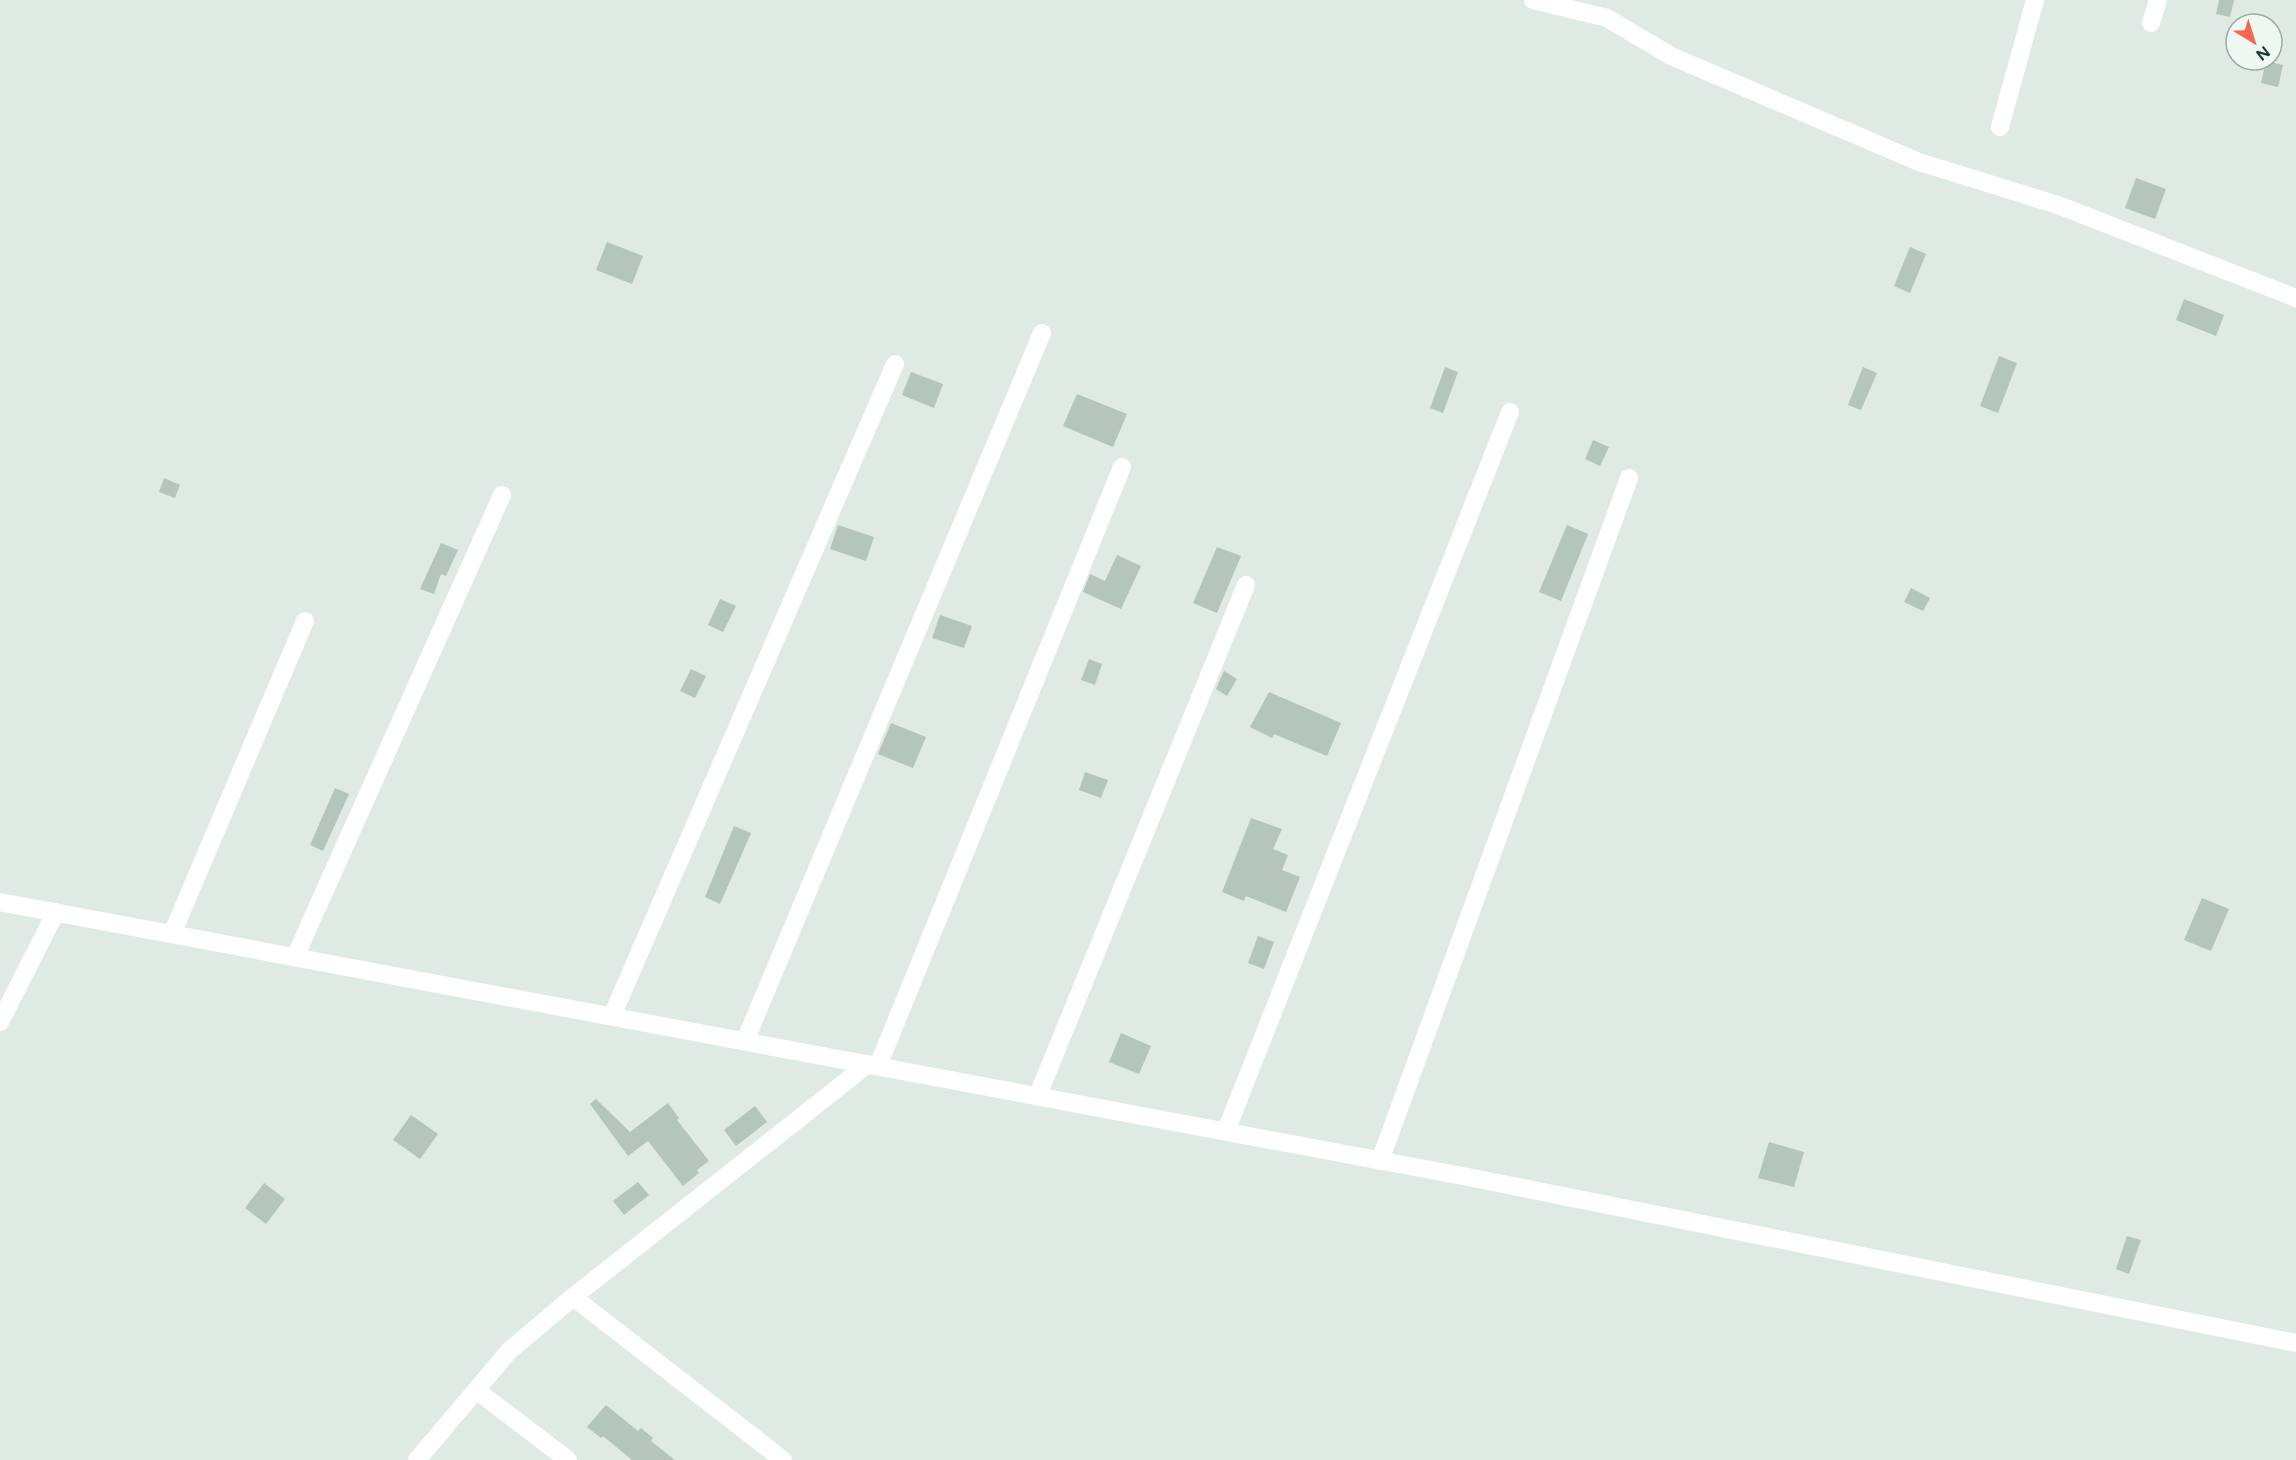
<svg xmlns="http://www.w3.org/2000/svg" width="2296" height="1460" font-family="Figtree,sans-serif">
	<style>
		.building { fill: #b3c5bc }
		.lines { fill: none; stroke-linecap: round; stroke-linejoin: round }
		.minor { stroke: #fff; stroke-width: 18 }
	</style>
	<rect width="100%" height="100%" fill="#deeae3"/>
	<path class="building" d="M 2219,0 L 2234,0 L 2230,17 L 2216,14 Z
		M 2266,61 L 2283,65 L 2278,87 L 2261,83 Z
		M 2136,178 L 2166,189 L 2155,219 L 2125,208 Z
		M 607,242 L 643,256 L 632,284 L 596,270 Z
		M 1910,247 L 1926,254 L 1910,293 L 1894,286 Z
		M 2184,299 L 2224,315 L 2216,336 L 2176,320 Z
		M 1999,356 L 2017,363 L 1998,413 L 1980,406 Z
		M 1445,367 L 1458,372 L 1443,413 L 1430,408 Z
		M 1863,367 L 1877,373 L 1861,410 L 1848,405 Z
		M 911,372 L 943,384 L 934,408 L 902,395 Z
		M 1077,394 L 1127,414 L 1113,447 L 1063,426 Z
		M 1593,440 L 1609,447 L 1600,466 L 1585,459 Z
		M 164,478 L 180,485 L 175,498 L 159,492 Z
		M 838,525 L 874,537 L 866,561 L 830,549 Z
		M 1567,525 L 1588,534 L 1561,601 L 1539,592 Z
		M 441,543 L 458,550 L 446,576 L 441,574 L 434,594 L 420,589 Z
		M 1217,547 L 1241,556 L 1217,613 L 1193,603 Z
		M 1117,555 L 1141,566 L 1121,609 L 1083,592 L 1090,574 L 1105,581 Z
		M 1911,588 L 1930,598 L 1923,611 L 1904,602 Z
		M 720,599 L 736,606 L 723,632 L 708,625 Z
		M 940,615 L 972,626 L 964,648 L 932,638 Z
		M 1089,659 L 1102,664 L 1095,685 L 1081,680 Z
		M 691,669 L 706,676 L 695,698 L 680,691 Z
		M 1224,671 L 1237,679 L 1227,696 L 1216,689 Z
		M 1269,692 L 1341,723 L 1327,756 L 1274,734 L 1272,738 L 1250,727 Z
		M 891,723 L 926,737 L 913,768 L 878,754 Z
		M 1085,772 L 1108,780 L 1101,798 L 1079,790 Z
		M 335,788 L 349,794 L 323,851 L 310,845 Z
		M 1251,818 L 1282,829 L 1273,849 L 1288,855 L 1282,870 L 1300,877 L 1286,912 L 1246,896 L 1244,901 L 1222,892 Z
		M 734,826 L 751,833 L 720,904 L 705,897 Z
		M 2202,898 L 2229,909 L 2211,951 L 2184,940 Z
		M 1258,936 L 1274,942 L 1264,969 L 1248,963 Z
		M 1121,1033 L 1151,1046 L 1139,1074 L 1109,1062 Z
		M 596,1099 L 630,1132 L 668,1103 L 679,1118 L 677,1120 L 709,1161 L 697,1170 L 699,1173 L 683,1186 L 648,1141 L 628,1156 L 590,1104 Z
		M 755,1106 L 767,1122 L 736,1146 L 724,1130 Z
		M 411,1115 L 438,1134 L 420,1159 L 393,1140 Z
		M 1769,1142 L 1804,1152 L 1794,1187 L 1758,1178 Z
		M 638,1182 L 649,1195 L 624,1215 L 613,1201 Z
		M 264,1183 L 285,1199 L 266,1224 L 245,1208 Z
		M 2127,1236 L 2141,1240 L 2129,1274 L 2116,1269 Z
		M 606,1405 L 638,1431 L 641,1428 L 653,1438 L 651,1441 L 675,1460 L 632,1460 L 603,1436 L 601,1438 L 587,1427 Z"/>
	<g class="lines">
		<path class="minor" d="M 1533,0 L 1607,18 L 1671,56 L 1919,162 L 2058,205 L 2296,298
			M 2151,23 L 2158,0
			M 2000,127 L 2035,0
			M 0,902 L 1468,1177 L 2296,1343
			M 172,934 L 305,621
			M 295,957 L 502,495
			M 612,1016 L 895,364
			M 0,1022 L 56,912
			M 745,1041 L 1042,333
			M 878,1066 L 1122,467
			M 1038,1095 L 1246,585
			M 1226,1131 L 1510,412
			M 1380,1161 L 1629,478
			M 573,1297 L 783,1460
			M 476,1390 L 568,1460
			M 417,1460 L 509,1351 L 573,1297 L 868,1064"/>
	</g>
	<g transform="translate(2254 42) rotate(142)"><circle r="28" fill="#eef7f2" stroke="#9baba4" stroke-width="1.5"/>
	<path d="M0-4.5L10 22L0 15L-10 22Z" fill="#f7664f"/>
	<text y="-9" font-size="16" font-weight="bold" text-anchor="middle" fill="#1f3a30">N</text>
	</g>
</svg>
